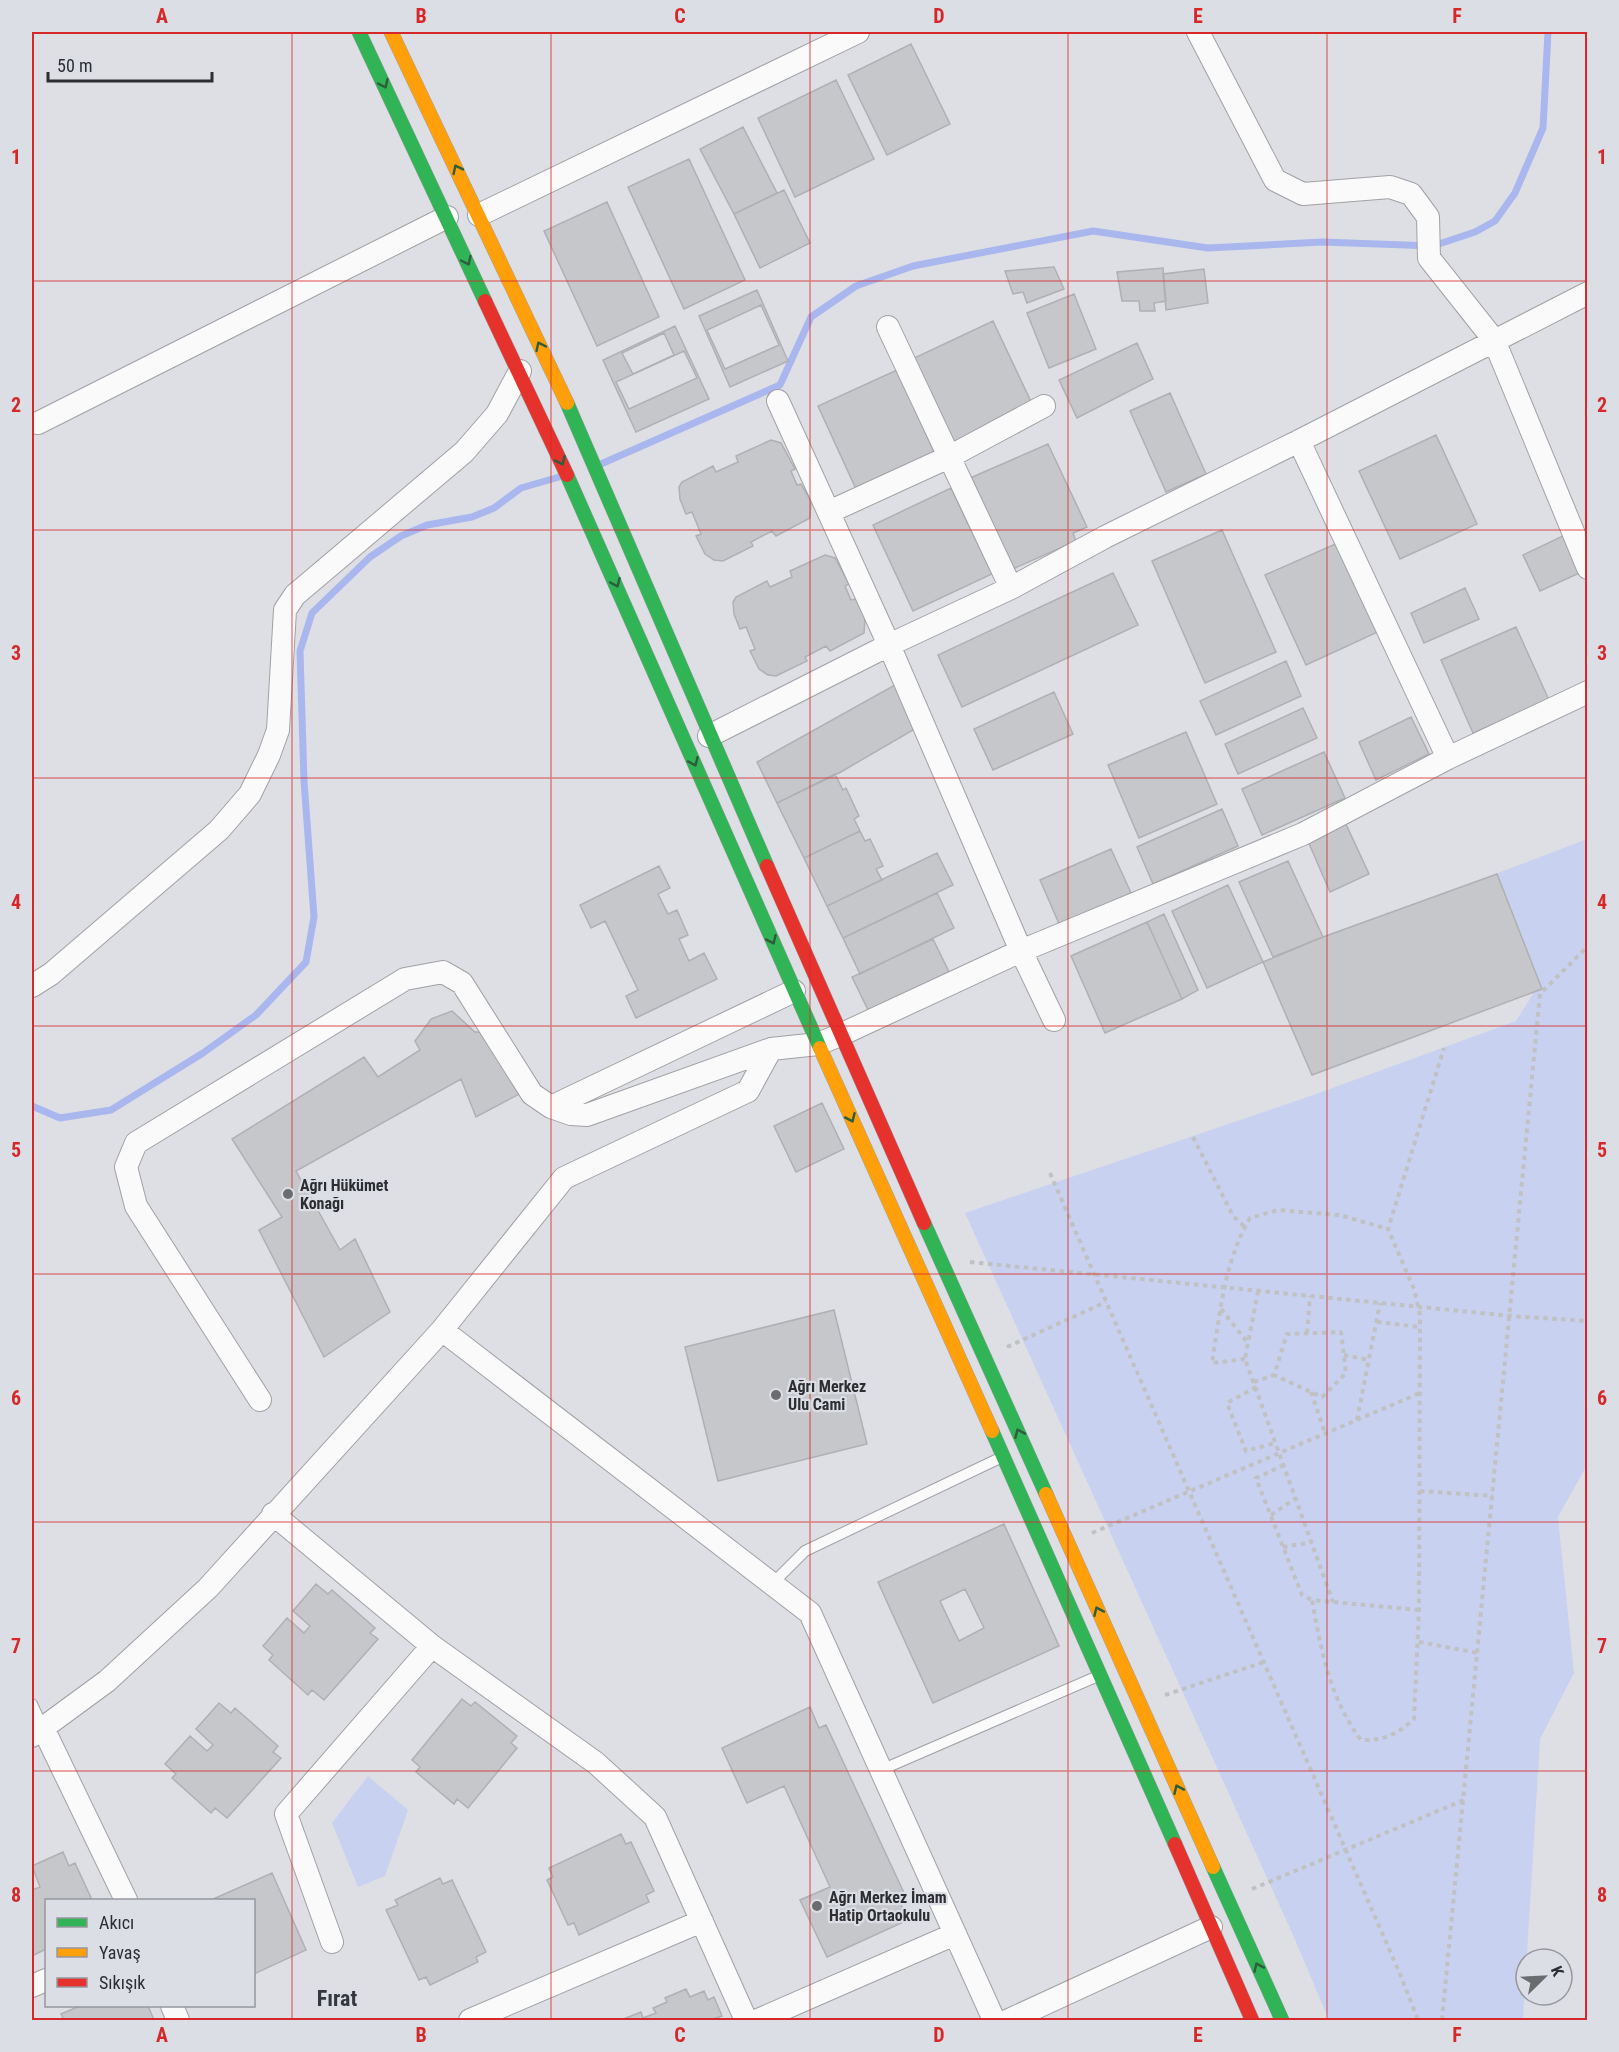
<svg xmlns="http://www.w3.org/2000/svg" width="1619" height="2052" font-family="'Roboto Condensed',sans-serif">
	<style>
		.green { fill: #c9d1f1 }
		.lines { fill: none; stroke-linecap: round; stroke-linejoin: round }
		.stream { stroke: #a9b7ee; stroke-width: 7 }
		.building { fill: #c6c7cb; stroke: #afb0b4; stroke-width: 1.5; fill-rule: evenodd }
		.lane-casing { stroke: #a0a1a5; stroke-width: 12 }
		.street-casing { stroke: #a0a1a5; stroke-width: 24 }
		.fast-casing { stroke: #a0a1a5; stroke-width: 15 }
		.slow-casing { stroke: #a0a1a5; stroke-width: 15 }
		.jam-casing { stroke: #a0a1a5; stroke-width: 15 }
		.path { stroke: #c0c1c2; stroke-width: 4; stroke-dasharray: 4.5 4.5; stroke-linecap: butt }
		.lane { stroke: #fafafb; stroke-width: 10 }
		.street { stroke: #fafafb; stroke-width: 22 }
		.fast { stroke: #30b455; stroke-width: 14 }
		.slow { stroke: #ff9f0a; stroke-width: 14 }
		.jam { stroke: #e5322d; stroke-width: 14 }
		.oneway { stroke: #2e5d3e }
		.grid { fill: none; stroke: #d62828; stroke-width: 1.5; stroke-opacity: 0.55 }
		.poi-dot { fill: #6b6c70; stroke: #dcdee6; stroke-width: 2 }
		.labels { text-anchor: middle; stroke-width: 4.5; stroke-linejoin: round; paint-order: stroke }
		.poi-label { font-size: 16px; font-weight: bold; fill: #2d2e31; stroke: #dcdee6; text-anchor: start }
		.district-label { font-size: 22px; font-weight: bold; fill: #35373d; stroke: #dcdee6 }
		.neatline { fill: none; stroke: #d62828; stroke-width: 2 }
		.grid-label { font-size: 20px; text-anchor: middle; font-weight: bold; fill: #d62828 }
	</style>
	<rect width="100%" height="100%" fill="#dedfe4"/>
	<path class="green" d="M 1587,839 L 1587,1465 L 1558,1517 L 1574,1673 L 1540,1739 L 1523,2020 L 1329,2020 L 1293,1935 L 965,1213 L 1305,1098 L 1516,1021 L 1536,989 L 1493,875 Z
		M 368,1776 L 408,1810 L 385,1876 L 358,1887 L 332,1823 Z"/>
	<g class="lines">
		<path class="stream" d="M 601,464 L 780,385 L 811,317 L 856,286 L 913,266 L 1093,231 L 1208,248 L 1322,242 L 1433,246 L 1475,232 L 1495,221 L 1515,193 L 1543,128 L 1548,32
			M 32,1106 L 60,1118 L 111,1110 L 203,1053 L 256,1015 L 306,962 L 314,917 L 304,781 L 300,651 L 312,613 L 370,557 L 401,536 L 427,525 L 472,517 L 494,508 L 521,488 L 559,477"/>
	</g>
	<path class="building" d="M 911,44 L 950,124 L 887,155 L 848,75 Z
		M 836,80 L 874,159 L 795,197 L 758,118 Z
		M 743,127 L 777,193 L 734,214 L 700,149 Z
		M 689,159 L 745,280 L 684,309 L 628,187 Z
		M 784,190 L 810,243 L 760,268 L 734,214 Z
		M 607,202 L 659,317 L 597,346 L 544,231 Z
		M 1054,267 L 1064,289 L 1027,303 L 1023,292 L 1013,294 L 1005,271 Z
		M 1163,268 L 1166,301 L 1154,303 L 1155,311 L 1140,311 L 1139,301 L 1122,301 L 1117,272 Z
		M 1204,269 L 1208,303 L 1166,310 L 1163,274 Z
		M 757,290 L 788,361 L 730,387 L 699,316 Z
		M 1074,294 L 1096,349 L 1049,368 L 1027,313 Z
		M 761,305 L 779,345 L 725,369 L 707,330 Z
		M 993,321 L 1033,406 L 950,445 L 910,360 Z
		M 675,326 L 709,399 L 636,432 L 603,360 Z
		M 664,333 L 674,355 L 633,374 L 622,353 Z
		M 1137,343 L 1153,379 L 1077,418 L 1059,380 Z
		M 684,351 L 697,378 L 629,409 L 616,382 Z
		M 897,370 L 935,454 L 856,489 L 818,406 Z
		M 1170,393 L 1206,474 L 1166,492 L 1130,411 Z
		M 1436,435 L 1477,524 L 1400,559 L 1359,471 Z
		M 771,440 L 781,443 L 795,469 L 791,471 L 797,485 L 801,484 L 811,501 L 810,518 L 776,536 L 772,531 L 751,542 L 753,546 L 723,561 L 714,560 L 705,554 L 696,536 L 701,534 L 692,512 L 686,514 L 680,499 L 679,487 L 682,482 L 713,466 L 716,472 L 738,462 L 736,456 Z
		M 1048,444 L 1087,527 L 1073,533 L 1076,541 L 1008,571 L 968,479 Z
		M 951,488 L 992,574 L 913,611 L 873,525 Z
		M 1222,530 L 1276,652 L 1205,683 L 1152,561 Z
		M 1567,534 L 1584,571 L 1540,591 L 1523,555 Z
		M 1340,542 L 1380,631 L 1306,665 L 1265,575 Z
		M 825,555 L 835,558 L 849,584 L 845,586 L 851,600 L 856,599 L 865,617 L 864,633 L 830,651 L 826,646 L 805,657 L 807,661 L 776,676 L 768,675 L 759,669 L 750,651 L 755,649 L 746,627 L 740,629 L 734,614 L 733,602 L 736,597 L 767,581 L 770,587 L 792,577 L 790,571 Z
		M 1113,573 L 1138,625 L 962,707 L 938,655 Z
		M 1465,588 L 1479,619 L 1424,643 L 1411,613 Z
		M 1516,627 L 1549,700 L 1473,733 L 1441,660 Z
		M 1286,661 L 1301,696 L 1216,735 L 1200,701 Z
		M 902,681 L 920,726 L 839,773 L 777,803 L 757,762 Z
		M 1054,692 L 1073,734 L 993,770 L 974,729 Z
		M 1303,708 L 1317,738 L 1238,774 L 1225,744 Z
		M 1411,717 L 1429,754 L 1376,780 L 1359,742 Z
		M 1186,732 L 1217,804 L 1139,838 L 1108,765 Z
		M 1324,752 L 1345,798 L 1262,835 L 1242,789 Z
		M 835,774 L 843,790 L 846,788 L 859,816 L 854,819 L 860,831 L 804,858 L 777,803 Z
		M 1222,809 L 1238,846 L 1153,884 L 1137,847 Z
		M 1345,822 L 1369,874 L 1330,892 L 1307,839 Z
		M 860,831 L 865,841 L 870,839 L 883,866 L 876,869 L 882,880 L 827,906 L 804,858 Z
		M 1111,849 L 1132,895 L 1060,926 L 1040,880 Z
		M 937,853 L 953,885 L 843,938 L 827,906 Z
		M 1288,861 L 1323,937 L 1273,957 L 1239,882 Z
		M 659,866 L 670,888 L 658,894 L 668,914 L 677,910 L 688,935 L 679,939 L 689,961 L 704,953 L 717,979 L 636,1018 L 626,996 L 638,990 L 605,921 L 591,928 L 580,905 Z
		M 1497,874 L 1542,989 L 1312,1075 L 1263,962 L 1323,937 Z
		M 1228,885 L 1263,962 L 1207,988 L 1172,911 Z
		M 937,893 L 954,928 L 860,974 L 843,938 Z
		M 1164,914 L 1198,990 L 1182,999 L 1147,922 Z
		M 1147,922 L 1182,999 L 1105,1033 L 1071,956 Z
		M 933,939 L 951,976 L 870,1014 L 852,977 Z
		M 452,1011 L 475,1032 L 491,1032 L 523,1092 L 476,1117 L 461,1079 L 296,1171 L 340,1250 L 355,1239 L 390,1312 L 324,1357 L 259,1230 L 282,1217 L 232,1139 L 364,1057 L 378,1077 L 420,1050 L 415,1041 L 431,1019 Z
		M 822,1103 L 844,1149 L 796,1172 L 774,1126 Z
		M 834,1310 L 867,1444 L 718,1481 L 685,1347 Z
		M 1004,1524 L 1059,1646 L 933,1703 L 878,1582 ZM 965,1589 L 984,1628 L 959,1641 L 940,1601 Z
		M 316,1584 L 328,1594 L 332,1590 L 375,1628 L 370,1633 L 378,1639 L 324,1700 L 312,1690 L 308,1695 L 269,1660 L 273,1655 L 263,1646 L 287,1618 L 304,1633 L 310,1626 L 293,1611 Z
		M 462,1699 L 471,1706 L 475,1702 L 517,1736 L 511,1743 L 517,1748 L 468,1808 L 457,1799 L 454,1804 L 416,1772 L 420,1767 L 412,1760 Z
		M 219,1703 L 231,1713 L 235,1708 L 278,1746 L 273,1752 L 281,1758 L 227,1818 L 215,1808 L 211,1813 L 172,1778 L 176,1774 L 165,1764 L 190,1736 L 207,1751 L 213,1745 L 196,1729 Z
		M 810,1707 L 819,1728 L 826,1725 L 905,1895 L 898,1898 L 908,1920 L 827,1957 L 800,1900 L 830,1887 L 784,1786 L 747,1803 L 722,1748 Z
		M 621,1834 L 626,1844 L 631,1842 L 654,1891 L 646,1895 L 649,1902 L 579,1935 L 574,1923 L 568,1925 L 547,1880 L 553,1877 L 549,1868 Z
		M 63,1852 L 69,1866 L 75,1863 L 92,1900 L 46,1900 L 46,1949 L 32,1956 L 32,1890 L 40,1887 L 32,1866 Z
		M 272,1873 L 306,1950 L 254,1974 L 254,1900 L 211,1900 Z
		M 440,1878 L 443,1884 L 452,1880 L 486,1952 L 476,1957 L 478,1962 L 430,1985 L 426,1977 L 419,1980 L 386,1910 L 398,1905 L 395,1900 Z
		M 686,1989 L 690,1997 L 704,1991 L 708,2000 L 714,1997 L 722,2016 L 716,2018 L 717,2020 L 621,2020 L 641,2012 L 643,2018 L 656,2013 L 653,2008 L 667,2002 L 665,1998 Z
		M 80,2006 L 148,2006 L 154,2020 L 64,2020 L 61,2014 Z"/>
	<g class="lines">
		<g class="lane-casing">
			<path id="lane" d="M 772,1584 L 805,1551 L 1000,1458
				M 32,1704 L 43,1728
				M 881,1770 L 1098,1676"/>
		</g>
		<g class="street-casing">
			<path id="street" d="M 1198,32 L 1275,180 L 1303,194 L 1390,187 L 1411,194 L 1428,217 L 1429,258 L 1494,340 L 1588,568
				M 479,215 L 858,32
				M 888,327 L 1011,588
				M 778,401 L 889,645 L 1021,951 L 1054,1020
				M 38,423 L 447,217
				M 1299,441 L 1448,758
				M 829,512 L 949,457 L 1044,406
				M 709,736 L 889,645 L 1011,588 L 1105,537 L 1299,441 L 1588,293
				M 32,986 L 51,974 L 219,830 L 250,794 L 269,755 L 278,730 L 285,610 L 295,595 L 464,452 L 497,414 L 520,371
				M 551,1107 L 794,991
				M 442,1330 L 810,1613 L 994,2020
				M 260,1400 L 136,1206 L 126,1167 L 136,1143 L 405,979 L 443,972 L 462,983 L 532,1094 L 551,1107 L 571,1114 L 587,1115 L 771,1049 L 818,1044 L 840,1035 L 1021,951 L 1303,834 L 1448,758 L 1588,692
				M 273,1514 L 432,1646 L 596,1763 L 655,1817 L 746,2020
				M 43,1728 L 126,1900
				M 32,1736 L 107,1681 L 208,1588 L 442,1330 L 564,1178 L 748,1091 L 771,1049
				M 332,1942 L 286,1814 L 432,1646
				M 32,1986 L 46,1980
				M 172,2006 L 178,2020
				M 470,2020 L 702,1921
				M 758,2020 L 955,1934
				M 1009,2020 L 1211,1927"/>
		</g>
		<g class="fast-casing">
			<path id="fast" d="M 359,32 L 485,301
				M 567,403 L 767,866
				M 567,475 L 820,1048
				M 924,1223 L 1046,1494
				M 992,1431 L 1175,1844
				M 1213,1867 L 1282,2020"/>
		</g>
		<g class="slow-casing">
			<path id="slow" d="M 391,32 L 567,403
				M 820,1048 L 992,1431
				M 1046,1494 L 1213,1867"/>
		</g>
		<g class="jam-casing">
			<path id="jam" d="M 485,301 L 567,475
				M 767,866 L 924,1223
				M 1175,1844 L 1252,2020"/>
		</g>
		<path class="path" d="M 1193,1137 L 1233,1216 L 1245,1227
			M 1050,1173 L 1400,1974 L 1418,2020
			M 970,1262 L 1511,1316 L 1588,1321
			M 1258,1291 L 1245,1359 L 1333,1602
			M 1221,1309 L 1248,1343
			M 1377,1322 L 1420,1327
			M 1307,1333 L 1310,1296
			M 1007,1347 L 1106,1302
			M 1344,1355 L 1369,1360
			M 1245,1359 L 1212,1363 C 1220,1314 1224,1262 1250,1218 L 1278,1210 L 1339,1215 L 1388,1229
			M 1254,1382 L 1274,1375 L 1287,1334 L 1341,1332 L 1346,1373 L 1322,1397 L 1274,1375
			M 1256,1387 L 1227,1403 L 1246,1451 L 1275,1443
			M 1311,1392 L 1325,1433
			M 1357,1420 L 1380,1303
			M 1284,1465 L 1256,1478 L 1302,1595 L 1312,1600
			M 1420,1491 L 1493,1496
			M 1271,1515 L 1296,1498
			M 1092,1533 L 1420,1393
			M 1283,1547 L 1312,1542
			M 1419,1610 L 1312,1600 C 1321,1650 1330,1699 1361,1740 C 1383,1741 1398,1734 1414,1719 L 1419,1610 L 1420,1315 L 1414,1289 L 1388,1229 L 1444,1048
			M 1419,1642 L 1478,1653
			M 1165,1695 L 1264,1662
			M 1252,1889 L 1464,1800
			M 1442,2020 L 1540,994 L 1588,946"/>
		<use href="#lane" class="lane"/>
		<use href="#street" class="street"/>
		<use href="#fast" class="fast"/>
		<use href="#slow" class="slow"/>
		<use href="#jam" class="jam"/>
	</g>
	<defs><path id="oneway-chevron" d="M-2-3.5L2.5 0L-2 3.5" fill="none" stroke-width="1.6" stroke-linecap="round" stroke-linejoin="round" transform="scale(1.5)"/></defs>
	<g class="oneway">
		<use href="#oneway-chevron" transform="translate(384 84) rotate(65)"/>
		<use href="#oneway-chevron" transform="translate(457 169) rotate(-116)"/>
		<use href="#oneway-chevron" transform="translate(467 261) rotate(65)"/>
		<use href="#oneway-chevron" transform="translate(540 346) rotate(-115)"/>
		<use href="#oneway-chevron" transform="translate(561 461) rotate(66)"/>
		<use href="#oneway-chevron" transform="translate(616 583) rotate(66)"/>
		<use href="#oneway-chevron" transform="translate(694 762) rotate(66)"/>
		<use href="#oneway-chevron" transform="translate(772 940) rotate(66)"/>
		<use href="#oneway-chevron" transform="translate(851 1118) rotate(66)"/>
		<use href="#oneway-chevron" transform="translate(1019 1433) rotate(-114)"/>
		<use href="#oneway-chevron" transform="translate(1098 1611) rotate(-114)"/>
		<use href="#oneway-chevron" transform="translate(1178 1789) rotate(-114)"/>
		<use href="#oneway-chevron" transform="translate(1258 1967) rotate(-114)"/>
	</g>
	<path class="grid" d="M 292,32 L 292,2020M 551,32 L 551,2020M 810,32 L 810,2020M 1068,32 L 1068,2020M 1327,32 L 1327,2020M 32,281 L 1588,281M 32,530 L 1588,530M 32,778 L 1588,778M 32,1026 L 1588,1026M 32,1274 L 1588,1274M 32,1522 L 1588,1522M 32,1771 L 1588,1771"/>
	<g class="poi-dot">
		<circle cx="288" cy="1194" r="6"/>
		<circle cx="776" cy="1395" r="6"/>
		<circle cx="817" cy="1906" r="6"/>
	</g>
	<g class="labels">
		<g class="poi-label">
			<text x="300" y="1191">Ağrı Hükümet<tspan x="300" dy="18">Konağı</tspan></text>
			<text x="788" y="1392">Ağrı Merkez<tspan x="788" dy="18">Ulu Cami</tspan></text>
			<text x="829" y="1903">Ağrı Merkez İmam<tspan x="829" dy="18">Hatip Ortaokulu</tspan></text>
		</g>
		<g class="district-label">
			<text x="337" y="2006">Fırat</text>
		</g>
	</g>
	<rect width="1619" height="2052" fill="none" stroke="#dcdee6" stroke-width="66"/>
	<rect x="45" y="1899" width="210" height="108" fill="#dcdee6" stroke="#96989e" stroke-width="1.5"/>
	<rect x="57" y="1918" width="30" height="9" fill="#30b455" stroke="#96989e" stroke-width="1.5"/>
	<text x="99" y="1929" font-size="18" fill="#2d2e31">Akıcı</text>
	<rect x="57" y="1948" width="30" height="9" fill="#ff9f0a" stroke="#96989e" stroke-width="1.5"/>
	<text x="99" y="1959" font-size="18" fill="#2d2e31">Yavaş</text>
	<rect x="57" y="1978" width="30" height="9" fill="#e5322d" stroke="#96989e" stroke-width="1.5"/>
	<text x="99" y="1989" font-size="18" fill="#2d2e31">Sıkışık</text>
	<g transform="translate(1544 1977) rotate(66)"><circle r="28" fill="#dcdee6" stroke="#96989e" stroke-width="1.5"/>
	<path d="M0-4.5L10 22L0 15L-10 22Z" fill="#6b6c70"/>
	<text y="-9" font-size="16" font-weight="bold" text-anchor="middle" fill="#2d2e31">K</text>
	</g>
	<path d="M48 72v9h164v-9" fill="none" stroke="#2d2e31" stroke-width="3"/>
	<text x="57" y="72" font-size="18" fill="#2d2e31" stroke="#dcdee6" stroke-width="4.5" paint-order="stroke">50 m</text>
	<rect x="33" y="33" width="1553" height="1986" class="neatline"/>
	<g class="grid-label">
		<text x="162" y="23">A</text>
		<text x="421" y="23">B</text>
		<text x="680" y="23">C</text>
		<text x="939" y="23">D</text>
		<text x="1198" y="23">E</text>
		<text x="1457" y="23">F</text>
		<text x="16" y="164">1</text>
		<text x="1602" y="164">1</text>
		<text x="16" y="412">2</text>
		<text x="1602" y="412">2</text>
		<text x="16" y="660">3</text>
		<text x="1602" y="660">3</text>
		<text x="16" y="909">4</text>
		<text x="1602" y="909">4</text>
		<text x="16" y="1157">5</text>
		<text x="1602" y="1157">5</text>
		<text x="16" y="1405">6</text>
		<text x="1602" y="1405">6</text>
		<text x="16" y="1653">7</text>
		<text x="1602" y="1653">7</text>
		<text x="16" y="1902">8</text>
		<text x="1602" y="1902">8</text>
		<text x="162" y="2042">A</text>
		<text x="421" y="2042">B</text>
		<text x="680" y="2042">C</text>
		<text x="939" y="2042">D</text>
		<text x="1198" y="2042">E</text>
		<text x="1457" y="2042">F</text>
	</g>
</svg>
